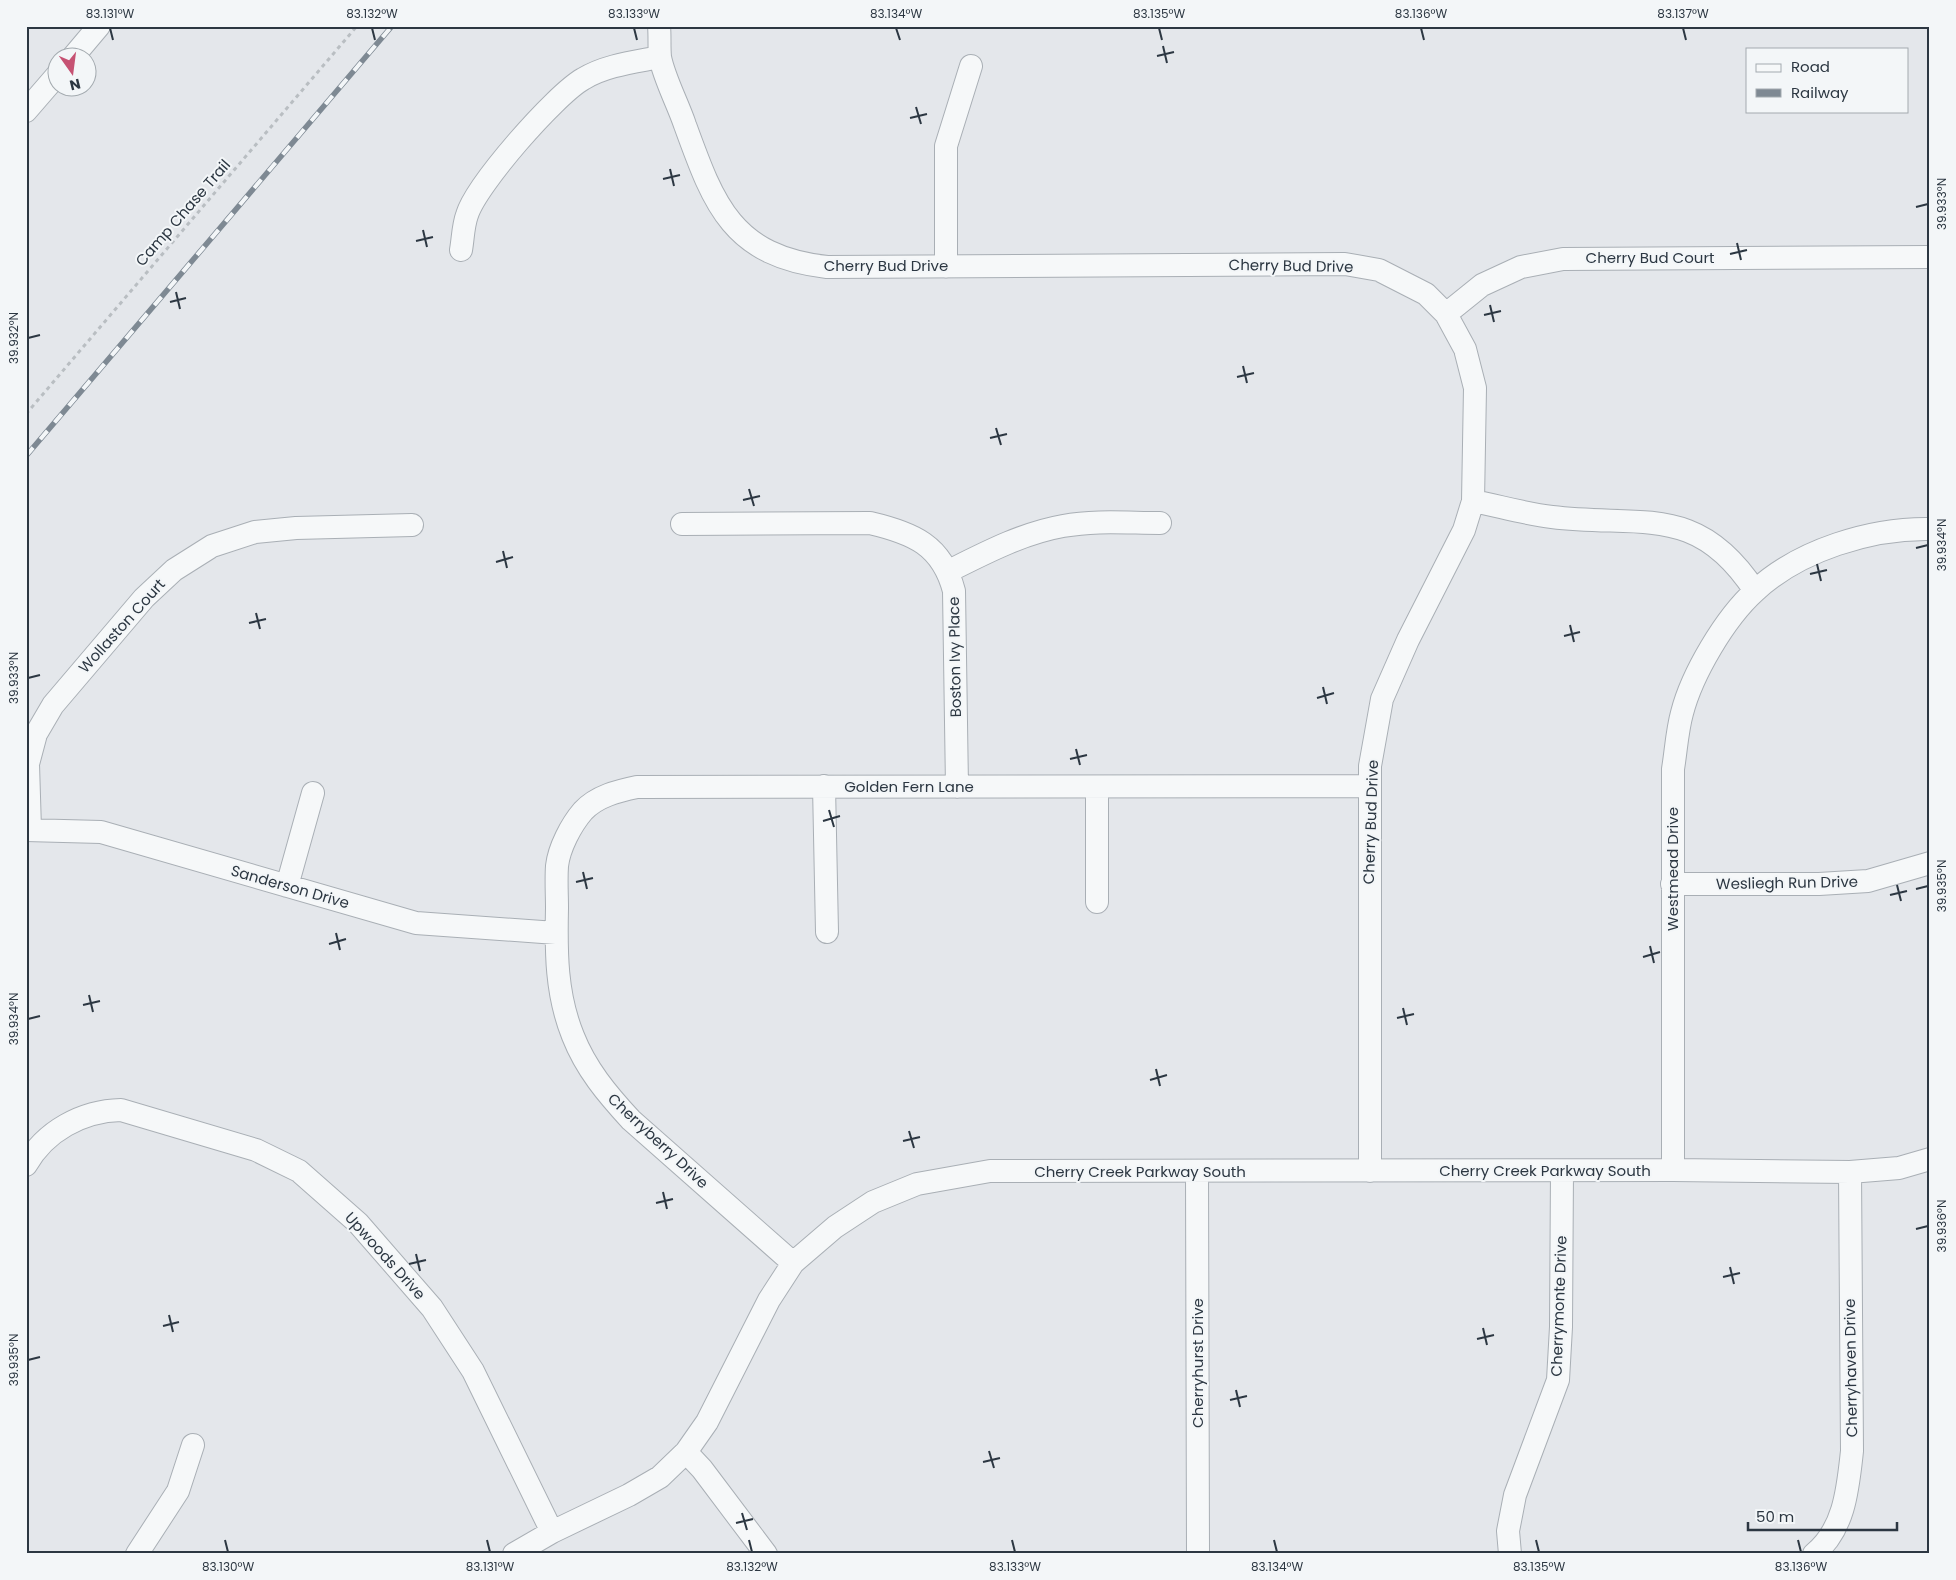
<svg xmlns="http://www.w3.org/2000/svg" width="1956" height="1580" font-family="Poppins,sans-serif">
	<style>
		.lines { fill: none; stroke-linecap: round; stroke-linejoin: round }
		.minor-casing { stroke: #a9afb5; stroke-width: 24 }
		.path { stroke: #b9bec2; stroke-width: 3; stroke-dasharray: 4 4; stroke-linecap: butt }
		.minor { stroke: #f6f8f9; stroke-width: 22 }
		.rail-casing { stroke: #7e8993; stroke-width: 5.5 }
		.rail { stroke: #f3f6f8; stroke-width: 4; stroke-dasharray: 11; stroke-linecap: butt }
		.ticks { fill: none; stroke: #2c3742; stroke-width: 2 }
		.labels { text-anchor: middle; stroke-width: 4; stroke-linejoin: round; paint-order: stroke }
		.street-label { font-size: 15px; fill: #2c3742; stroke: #f3f6f8 }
		.neatline { fill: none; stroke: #2c3742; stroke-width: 2 }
		.ticks-label { font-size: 12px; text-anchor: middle; fill: #2c3742 }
	</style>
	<rect width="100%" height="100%" fill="#e4e7eb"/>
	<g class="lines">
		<g class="minor-casing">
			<path id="minor" d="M 659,26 C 660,36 659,47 660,57 C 664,78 678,104 685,125 C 714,205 732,256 827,267 L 1345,264 L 1379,270 L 1426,294 L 1446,314 L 1465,349 L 1475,388 L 1473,501 L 1464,530 L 1408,640 L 1382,699 L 1370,766 L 1370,1171
				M 72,58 L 99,26
				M 26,111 L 58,74
				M 461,250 C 463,239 463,226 467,215 C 476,185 555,95 583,79 C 606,65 635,62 660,57
				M 946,267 L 946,146 L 971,66
				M 1446,314 L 1482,285 L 1521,267 L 1563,259 L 1930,257
				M 1473,501 C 1499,506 1526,514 1552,517 C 1641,528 1697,502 1755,591
				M 682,524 L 870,523 C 913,533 942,545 954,591 L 957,787
				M 949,571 C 985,553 1023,533 1063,526 C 1095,520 1128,523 1160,523
				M 824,786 L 827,932
				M 1097,787 L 1097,902
				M 30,829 L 28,764 L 36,734 L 53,705 L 144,598 L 174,570 L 212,546 L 255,532 L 296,528 L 412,525
				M 26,830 L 101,832 L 416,923 L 556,933
				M 1672,884 L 1819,884 L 1868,881 L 1930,863
				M 287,886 L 313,793
				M 26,1165 C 45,1131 82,1111 121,1110 L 256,1150 L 299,1171 L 358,1223 L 432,1308 L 473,1371 L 552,1532
				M 1673,1170 L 1673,769 C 1676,751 1677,731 1682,713 C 1692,674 1725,618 1755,591 C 1799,550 1871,528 1930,529
				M 1197,1172 L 1198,1554
				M 793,1263 L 631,1120 C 607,1094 586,1069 573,1036 C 556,994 556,952 557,908 C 557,895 556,880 557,866 C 559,848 571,825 583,811 C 597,796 618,791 637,787 L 1370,786
				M 686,1452 L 702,1469 L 766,1554
				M 137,1554 L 178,1491 L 193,1445
				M 514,1554 L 552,1532 L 629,1495 L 660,1477 L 686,1452 L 707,1422 L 769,1300 L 793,1263 L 835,1227 L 873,1202 L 917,1184 L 990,1171 L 1673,1170 L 1850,1172 L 1899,1168 L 1930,1159
				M 1510,1554 L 1508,1531 L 1515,1495 L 1558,1380 L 1561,1327 L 1562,1171
				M 1814,1554 C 1845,1529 1848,1487 1852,1451 L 1850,1172"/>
		</g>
		<path class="path" d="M 26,414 L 357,26"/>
		<use href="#minor" class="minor"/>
		<g class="rail-casing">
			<path id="rail" d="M 26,456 L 392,26"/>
		</g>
		<use href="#rail" class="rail"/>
	</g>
	<path class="ticks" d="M 110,28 L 113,40M 372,28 L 375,40M 634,28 L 637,40M 896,28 L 900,40M 1159,28 L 1162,40M 1421,28 L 1424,40M 1683,28 L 1686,40M 1163,46 L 1167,63M 1157,56 L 1174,52M 916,107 L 921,124M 910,118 L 927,114M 670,169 L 674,186M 663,179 L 680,175M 1916,207 L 1928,204M 423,230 L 427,247M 416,241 L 433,237M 1737,243 L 1741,260M 1730,254 L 1747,250M 176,292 L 180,309M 170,302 L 186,298M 1490,305 L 1494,322M 1484,315 L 1501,311M 28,338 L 40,335M 1243,366 L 1247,383M 1237,377 L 1254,373M 996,428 L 1001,445M 990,438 L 1007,434M 749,489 L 754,506M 743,500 L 760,496M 1916,548 L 1928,545M 503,551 L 507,568M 496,562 L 513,557M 1817,564 L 1821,581M 1810,574 L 1827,570M 256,613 L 260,629M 249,623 L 266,619M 1570,625 L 1574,642M 1564,636 L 1580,632M 28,678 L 40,675M 1323,687 L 1327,704M 1317,698 L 1334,693M 1076,749 L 1080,765M 1070,759 L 1087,755M 829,810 L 834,827M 823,821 L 840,816M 583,872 L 587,889M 576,882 L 593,878M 1897,885 L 1901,901M 1916,889 L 1928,886M 1890,895 L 1907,891M 336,933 L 340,950M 329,944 L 346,939M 1650,946 L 1654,963M 1643,957 L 1660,952M 89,995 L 93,1012M 83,1005 L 100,1001M 1403,1008 L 1407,1025M 1397,1018 L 1414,1014M 28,1019 L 40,1016M 1156,1069 L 1160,1086M 1150,1080 L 1167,1075M 909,1131 L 914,1148M 903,1141 L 920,1137M 663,1192 L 667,1209M 656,1203 L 673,1199M 1916,1229 L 1928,1226M 416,1254 L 420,1271M 409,1264 L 426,1260M 1730,1267 L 1734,1284M 1723,1277 L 1740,1273M 169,1315 L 173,1332M 163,1326 L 179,1322M 1483,1328 L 1487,1345M 1477,1339 L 1494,1335M 28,1360 L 40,1357M 1236,1390 L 1240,1407M 1230,1400 L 1247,1396M 989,1451 L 994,1468M 983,1462 L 1000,1458M 742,1513 L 747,1530M 736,1523 L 753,1519M 225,1540 L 228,1552M 487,1540 L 490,1552M 749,1540 L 752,1552M 1012,1540 L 1015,1552M 1274,1540 L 1277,1552M 1536,1540 L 1539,1552M 1798,1540 L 1801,1552"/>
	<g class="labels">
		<g class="street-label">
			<text transform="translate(183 213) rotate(-49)" y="5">Camp Chase Trail</text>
			<text x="1650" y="263">Cherry Bud Court</text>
			<text x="886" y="271">Cherry Bud Drive</text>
			<text transform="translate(1291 266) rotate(1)" y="5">Cherry Bud Drive</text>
			<text transform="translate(122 626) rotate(-48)" y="5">Wollaston Court</text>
			<text transform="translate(955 657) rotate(-91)" y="5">Boston Ivy Place</text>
			<text x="909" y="792">Golden Fern Lane</text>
			<text transform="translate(1371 822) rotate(-88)" y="5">Cherry Bud Drive</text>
			<text transform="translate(1673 869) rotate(-90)" y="5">Westmead Drive</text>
			<text transform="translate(1787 883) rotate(-1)" y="5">Wesliegh Run Drive</text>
			<text transform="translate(290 887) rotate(16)" y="5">Sanderson Drive</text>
			<text transform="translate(658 1141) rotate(43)" y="5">Cherryberry Drive</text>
			<text x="1545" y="1176">Cherry Creek Parkway South</text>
			<text x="1140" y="1177">Cherry Creek Parkway South</text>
			<text transform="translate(385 1256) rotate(48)" y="5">Upwoods Drive</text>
			<text transform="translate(1559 1306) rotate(-88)" y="5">Cherrymonte Drive</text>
			<text transform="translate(1198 1363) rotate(-90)" y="5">Cherryhurst Drive</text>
			<text transform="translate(1851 1368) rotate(-91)" y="5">Cherryhaven Drive</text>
		</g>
	</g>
	<rect width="1956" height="1580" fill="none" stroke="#f3f6f8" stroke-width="55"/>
	<rect x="1746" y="48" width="162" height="65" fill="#f3f6f8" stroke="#a3aaaf"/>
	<rect x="1756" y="64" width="25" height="8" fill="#f6f8f9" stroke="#a3aaaf"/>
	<text x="1791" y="72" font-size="15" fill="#2c3742">Road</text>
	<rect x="1756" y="89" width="25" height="8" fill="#7e8993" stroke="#a3aaaf"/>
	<text x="1791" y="98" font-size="15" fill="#2c3742">Railway</text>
	<g transform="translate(72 72) rotate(166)"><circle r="24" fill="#f3f6f8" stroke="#a3aaaf"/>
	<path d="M0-4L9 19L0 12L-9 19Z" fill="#c65273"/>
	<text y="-8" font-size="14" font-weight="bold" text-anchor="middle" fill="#2c3742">N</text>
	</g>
	<path d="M1748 1522v8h149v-8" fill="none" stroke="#2c3742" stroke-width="2.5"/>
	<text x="1756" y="1522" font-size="15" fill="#2c3742" stroke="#f3f6f8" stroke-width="4" paint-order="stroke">50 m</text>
	<rect x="28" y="28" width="1900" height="1524" class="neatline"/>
	<g class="ticks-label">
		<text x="110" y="18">83.131°W</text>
		<text x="372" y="18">83.132°W</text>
		<text x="634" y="18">83.133°W</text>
		<text x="896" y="18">83.134°W</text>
		<text x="1159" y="18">83.135°W</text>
		<text x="1421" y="18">83.136°W</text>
		<text x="1683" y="18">83.137°W</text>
		<text transform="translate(1942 204) rotate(-90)" y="4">39.933°N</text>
		<text transform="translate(14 338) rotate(-90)" y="4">39.932°N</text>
		<text transform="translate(1942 545) rotate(-90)" y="4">39.934°N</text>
		<text transform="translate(14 678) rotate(-90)" y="4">39.933°N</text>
		<text transform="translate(1942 886) rotate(-90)" y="4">39.935°N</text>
		<text transform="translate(14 1019) rotate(-90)" y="4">39.934°N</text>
		<text transform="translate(1942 1226) rotate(-90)" y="4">39.936°N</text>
		<text transform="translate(14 1360) rotate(-90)" y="4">39.935°N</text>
		<text x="228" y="1571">83.130°W</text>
		<text x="490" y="1571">83.131°W</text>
		<text x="752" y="1571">83.132°W</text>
		<text x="1015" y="1571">83.133°W</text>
		<text x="1277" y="1571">83.134°W</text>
		<text x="1539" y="1571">83.135°W</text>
		<text x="1801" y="1571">83.136°W</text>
	</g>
</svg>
